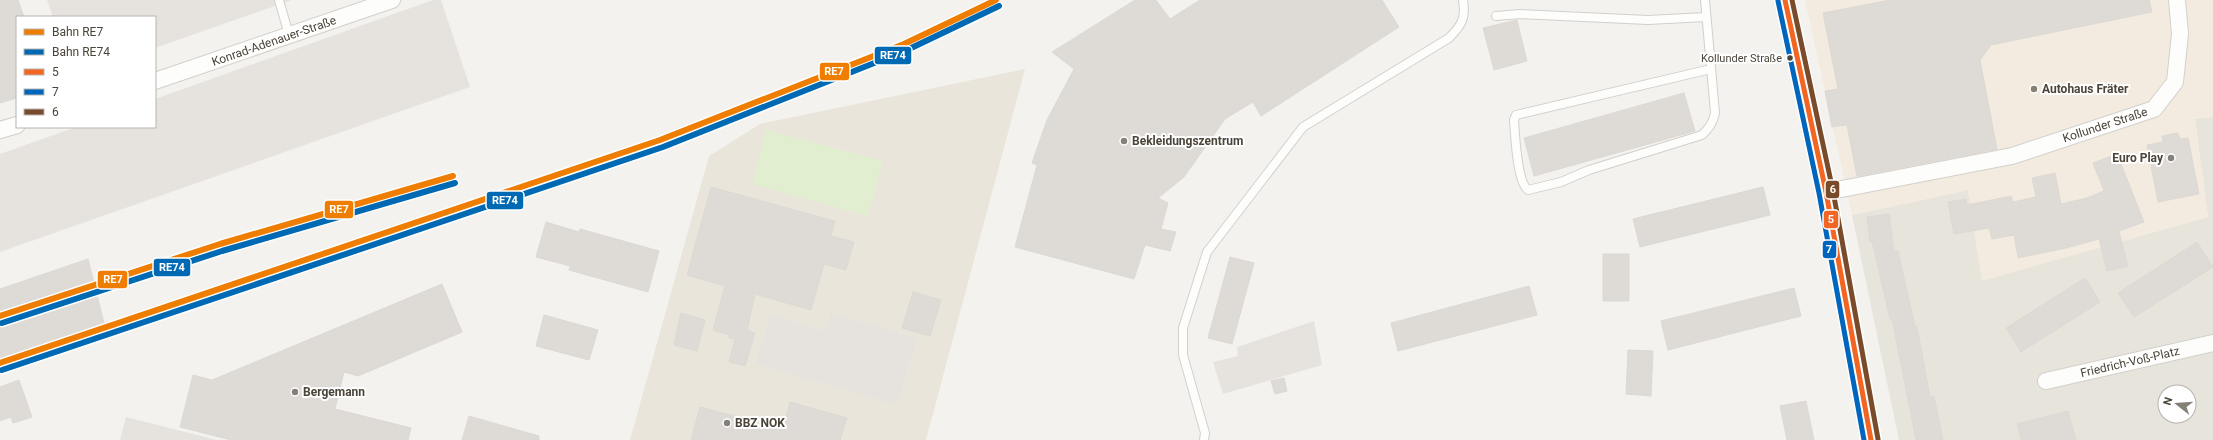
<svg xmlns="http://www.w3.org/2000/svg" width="2213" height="440" font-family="Roboto,sans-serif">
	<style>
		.residential { fill: #e7e4dc; fill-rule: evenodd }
		.commercial { fill: #f3ebdf }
		.education { fill: #eae5da }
		.green { fill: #e1eecf }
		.parking { fill: #e6e3df }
		.building { fill: #dedbd6; stroke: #dcd9d4 }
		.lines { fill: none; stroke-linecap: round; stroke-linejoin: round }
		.service-casing { stroke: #d2d0cb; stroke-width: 10 }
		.minor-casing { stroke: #d2d0cb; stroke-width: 18 }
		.tertiary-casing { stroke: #d2d0cb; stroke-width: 21 }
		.service { stroke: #fdfdfc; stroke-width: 8 }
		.minor { stroke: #fdfdfc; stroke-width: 16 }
		.tertiary { stroke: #fdfdfc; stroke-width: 19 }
		.bus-1-casing { stroke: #fff; stroke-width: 8 }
		.bus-2-casing { stroke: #fff; stroke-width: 8 }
		.bus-3-casing { stroke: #fff; stroke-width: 8 }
		.bus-1 { stroke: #f26522; stroke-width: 5 }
		.bus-2 { stroke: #0065bd; stroke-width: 5 }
		.bus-3 { stroke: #7a4b2a; stroke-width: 5 }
		.rail-1-casing { stroke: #fff; stroke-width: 9 }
		.rail-2-casing { stroke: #fff; stroke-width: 9 }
		.rail-1 { stroke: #ef7d00; stroke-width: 6 }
		.rail-2 { stroke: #0069b4; stroke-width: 6 }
		.bus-dot { fill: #4b4439; stroke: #fff; stroke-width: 1.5 }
		.poi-dot { fill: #868178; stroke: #fff; stroke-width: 1.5 }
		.labels { text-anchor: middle; stroke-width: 4; stroke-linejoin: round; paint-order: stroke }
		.bus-label { font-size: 11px; fill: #4b4439; stroke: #fff; text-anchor: end }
		.street-label { font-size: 12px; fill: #4b4439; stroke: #fff }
		.poi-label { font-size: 12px; font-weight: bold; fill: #4b4439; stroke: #fff; text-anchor: start }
		.line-badge { stroke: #fff; stroke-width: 1.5 }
		.badge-label { font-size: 11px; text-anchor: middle; font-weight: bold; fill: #fff }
	</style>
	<rect width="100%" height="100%" fill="#f4f2ee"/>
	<path class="residential" d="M 2213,117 L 2213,440 L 1899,440 L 1852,215 L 1968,190 L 1982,280 L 2208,217 L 2195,119 ZM 2165,392 L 2189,392 L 2189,416 L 2165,416 Z"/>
	<path class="commercial" d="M 1805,0 L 2213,0 L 2213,117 L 2195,119 L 2208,217 L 1982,281 L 1968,190 L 1852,215 Z"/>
	<path class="education" d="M 1025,69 L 926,440 L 630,440 L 709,156 L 760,124 Z"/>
	<path class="green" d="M 766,130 L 883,161 L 868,216 L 752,184 Z"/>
	<path class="parking" d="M 47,0 L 292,0 L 155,48 L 155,17 L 53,17 Z
		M 433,0 L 441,0 L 470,87 L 0,252 L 0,154 L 76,127 L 155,127 L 155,99 Z
		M 831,314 L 917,338 L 897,405 L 756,364 L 770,315 L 826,331 Z
		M 1314,321 L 1322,365 L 1223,394 L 1213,362 L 1238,356 L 1237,347 Z
		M 126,417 L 217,440 L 120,440 Z"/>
	<path class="building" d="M 0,0 L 18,0 L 24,17 L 17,17 L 17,98 L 0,103 Z
		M 1135,0 L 1156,0 L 1170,19 L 1200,0 L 1382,0 L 1399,27 L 1261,116 L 1253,102 L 1225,119 L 1184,177 L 1158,198 L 1168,203 L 1161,229 L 1176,232 L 1170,251 L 1145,245 L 1134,279 L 1015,247 L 1037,165 L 1032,163 L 1047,120 L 1074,69 L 1052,52 Z
		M 1890,0 L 2149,0 L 2152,12 L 1991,45 L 1980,60 L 1997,149 L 1857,176 L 1847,125 L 1832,127 L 1825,91 L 1838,89 L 1823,13 Z
		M 1517,20 L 1527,61 L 1494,70 L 1483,28 Z
		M 1684,93 L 1695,131 L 1534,176 L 1524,138 Z
		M 2178,133 L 2180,139 L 2188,138 L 2199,194 L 2158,202 L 2147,145 L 2163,142 L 2162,136 Z
		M 2117,154 L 2144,222 L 2119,231 L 2128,266 L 2107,271 L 2099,239 L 2066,248 L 2018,258 L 2014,235 L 1992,239 L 1989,228 L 1954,234 L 1948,202 L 1966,199 L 1967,205 L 2011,196 L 2013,202 L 2036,197 L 2032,178 L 2055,173 L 2061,204 L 2087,198 L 2104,191 L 2093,163 Z
		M 711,187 L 835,221 L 831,236 L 854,242 L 846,270 L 824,264 L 811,310 L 755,294 L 747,330 L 755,333 L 745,366 L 729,362 L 735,339 L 729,338 L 729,335 L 713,330 L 725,286 L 687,275 Z
		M 1763,187 L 1770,215 L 1640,247 L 1633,219 Z
		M 1889,214 L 1894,252 L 1898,251 L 1915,327 L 1917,327 L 1930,397 L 1934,396 L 1943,440 L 1916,440 L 1892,319 L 1890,319 L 1872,241 L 1870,242 L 1867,217 Z
		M 546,222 L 579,232 L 580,229 L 659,251 L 648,292 L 569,270 L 570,266 L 536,257 Z
		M 2197,242 L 2213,267 L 2134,317 L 2118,293 Z
		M 1603,254 L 1629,254 L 1629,301 L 1603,301 Z
		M 1230,257 L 1254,263 L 1232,344 L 1208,338 Z
		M 88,259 L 104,323 L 0,359 L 0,289 Z
		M 2085,278 L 2100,302 L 2021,352 L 2006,328 Z
		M 442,284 L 462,332 L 358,376 L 344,372 L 335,409 L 411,428 L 408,440 L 231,440 L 180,427 L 193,375 L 212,380 Z
		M 1529,286 L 1537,315 L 1398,351 L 1391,323 Z
		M 1794,288 L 1801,316 L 1668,350 L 1661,321 Z
		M 913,292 L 941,300 L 930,336 L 902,328 Z
		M 681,313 L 705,320 L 697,351 L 674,345 Z
		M 544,315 L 598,330 L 589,360 L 536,346 Z
		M 1628,350 L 1653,351 L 1651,396 L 1626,394 Z
		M 1284,378 L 1287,391 L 1275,394 L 1271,381 Z
		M 19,380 L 32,417 L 13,423 L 11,417 L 0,421 L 0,387 Z
		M 1806,401 L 1814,440 L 1787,440 L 1780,406 Z
		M 790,402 L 847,418 L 840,440 L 691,440 L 700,407 L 783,429 Z
		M 2068,411 L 2076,440 L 2021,440 L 2017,424 Z
		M 469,416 L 539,436 L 539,440 L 462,440 Z"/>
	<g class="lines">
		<g class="service-casing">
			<path id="service" d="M 279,0 L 289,35
				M 1705,0 L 1715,113 C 1713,123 1709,128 1702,135 L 1589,170 L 1561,182 L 1528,190 C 1517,182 1515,134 1514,120 L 1516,115 L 1711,69
				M 1496,16 L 1520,14 L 1648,20 L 1706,17
				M 1204,440 L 1205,433 L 1183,355 L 1183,328 L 1207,252 L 1303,127 L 1449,38 C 1462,25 1466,18 1463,0"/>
		</g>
		<g class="minor-casing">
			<path id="minor" d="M 155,81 L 392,0
				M 0,130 L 17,125
				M 1826,192 L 2012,156 L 2154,109 L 2175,82 L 2180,34 L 2177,0
				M 2046,381 L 2213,343"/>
		</g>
		<g class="tertiary-casing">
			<path id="tertiary" d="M 1785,0 L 1826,192 L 1871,440"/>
		</g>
		<use href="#service" class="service"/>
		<use href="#minor" class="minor"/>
		<use href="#tertiary" class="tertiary"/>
		<g class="bus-1-casing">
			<path id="bus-1" d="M 1785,0 L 1826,192 L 1871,440"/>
		</g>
		<g class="bus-2-casing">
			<path id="bus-2" d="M 1778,1 L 1819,193 L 1864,440"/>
		</g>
		<g class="bus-3-casing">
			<path id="bus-3" d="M 1792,0 L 1833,191 L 1878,439"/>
		</g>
		<use href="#bus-1" class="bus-1"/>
		<use href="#bus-2" class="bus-2"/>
		<use href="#bus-3" class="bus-3"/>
		<g class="rail-1-casing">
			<path id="rail-1" d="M 0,316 L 220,244 L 453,176
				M 0,363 L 660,140 L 904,44 L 996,0"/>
		</g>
		<g class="rail-2-casing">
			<path id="rail-2" d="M 2,323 L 222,251 L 455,183
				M 2,370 L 663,147 L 907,50 L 999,6"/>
		</g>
		<use href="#rail-1" class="rail-1"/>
		<use href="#rail-2" class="rail-2"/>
	</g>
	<circle class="bus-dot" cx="1790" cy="58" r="3.5"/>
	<g class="poi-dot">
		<circle cx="2034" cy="89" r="4"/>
		<circle cx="1124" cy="141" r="4"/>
		<circle cx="2171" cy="158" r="4"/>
		<circle cx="295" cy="392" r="4"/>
		<circle cx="727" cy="423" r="4"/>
	</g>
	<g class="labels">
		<g class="bus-label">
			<text x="1782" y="62">Kollunder Straße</text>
		</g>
		<g class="street-label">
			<text transform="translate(274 41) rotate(-19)" y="4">Konrad-Adenauer-Straße</text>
			<text transform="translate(2105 125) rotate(-18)" y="4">Kollunder Straße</text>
			<text transform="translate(2130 362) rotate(-13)" y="4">Friedrich-Voß-Platz</text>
		</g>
		<g class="poi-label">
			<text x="2042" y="93">Autohaus Fräter</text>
			<text x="1132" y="145">Bekleidungszentrum</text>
			<text x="2163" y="162" text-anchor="end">Euro Play</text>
			<text x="303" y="396">Bergemann</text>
			<text x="735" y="427">BBZ NOK</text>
		</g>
	</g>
	<g class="line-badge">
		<rect x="874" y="46" width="38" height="19" rx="4" fill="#0069b4"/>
		<rect x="819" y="62" width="31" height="19" rx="4" fill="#ef7d00"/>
		<rect x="1825" y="180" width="15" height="19" rx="4" fill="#7a4b2a"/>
		<rect x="486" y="191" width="38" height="19" rx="4" fill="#0069b4"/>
		<rect x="324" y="200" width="30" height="19" rx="4" fill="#ef7d00"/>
		<rect x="1823" y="210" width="16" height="19" rx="4" fill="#f26522"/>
		<rect x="1822" y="240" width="15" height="19" rx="4" fill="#0065bd"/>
		<rect x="153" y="258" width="38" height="19" rx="4" fill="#0069b4"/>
		<rect x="97" y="270" width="31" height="19" rx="4" fill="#ef7d00"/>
	</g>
	<g class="badge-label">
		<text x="893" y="59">RE74</text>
		<text x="834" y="75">RE7</text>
		<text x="1833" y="193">6</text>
		<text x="505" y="204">RE74</text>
		<text x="339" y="213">RE7</text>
		<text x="1831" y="223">5</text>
		<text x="1829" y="253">7</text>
		<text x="172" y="271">RE74</text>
		<text x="113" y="283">RE7</text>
	</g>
	<rect x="16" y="16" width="140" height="112" fill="#ffffff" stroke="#b7b4b0"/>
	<rect x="24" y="29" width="20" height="6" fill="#ef7d00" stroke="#b7b4b0"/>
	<text x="52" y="36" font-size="12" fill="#4b4439">Bahn RE7</text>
	<rect x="24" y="49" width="20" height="6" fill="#0069b4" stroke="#b7b4b0"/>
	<text x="52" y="56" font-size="12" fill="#4b4439">Bahn RE74</text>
	<rect x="24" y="69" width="20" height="6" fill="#f26522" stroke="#b7b4b0"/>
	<text x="52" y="76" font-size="12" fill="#4b4439">5</text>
	<rect x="24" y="89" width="20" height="6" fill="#0065bd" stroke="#b7b4b0"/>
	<text x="52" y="96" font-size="12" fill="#4b4439">7</text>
	<rect x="24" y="109" width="20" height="6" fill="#7a4b2a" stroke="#b7b4b0"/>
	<text x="52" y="116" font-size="12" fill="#4b4439">6</text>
	<g transform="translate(2177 404) rotate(287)"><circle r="19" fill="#ffffff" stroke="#b7b4b0"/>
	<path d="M0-3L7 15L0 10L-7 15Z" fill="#868178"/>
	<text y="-6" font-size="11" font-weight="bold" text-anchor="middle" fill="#4b4439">N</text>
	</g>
</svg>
